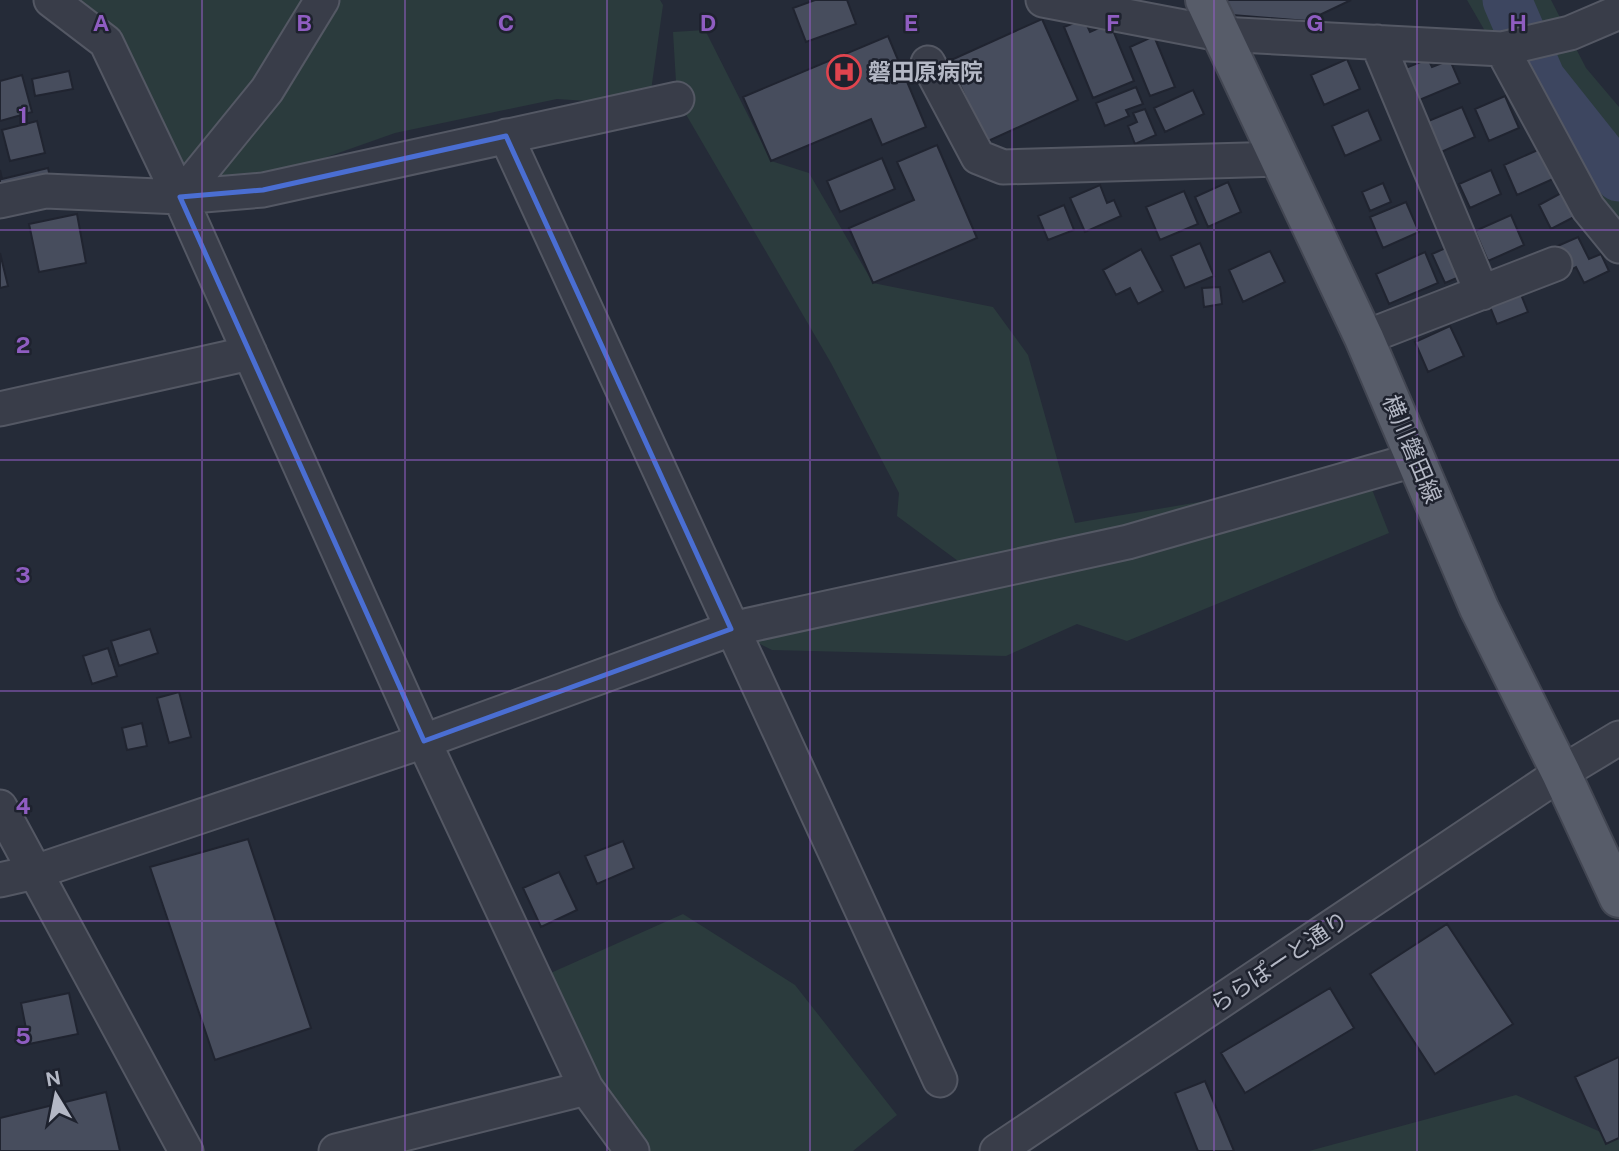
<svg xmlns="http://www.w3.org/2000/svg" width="1619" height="1151" font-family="'Public Sans','Noto Sans JP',sans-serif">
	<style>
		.green { fill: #2b3b3d }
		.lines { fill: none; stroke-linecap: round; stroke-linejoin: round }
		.river { stroke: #3d4660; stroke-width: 49 }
		.building { fill: #474d5d; stroke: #202430; stroke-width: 2 }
		.minor-casing { stroke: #545864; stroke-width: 37 }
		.major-casing { stroke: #424652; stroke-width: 42 }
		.minor { stroke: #393d49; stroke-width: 33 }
		.major { stroke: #575c69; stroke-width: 38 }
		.marked { fill: none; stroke: #4a6ed2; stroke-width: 5; stroke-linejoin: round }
		.grid { fill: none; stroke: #8f5dc1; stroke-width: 2; stroke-opacity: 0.55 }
		.labels { text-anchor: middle; stroke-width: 5; stroke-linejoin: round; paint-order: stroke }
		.poi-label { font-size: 23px; font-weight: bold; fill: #b4b8c5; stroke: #1e222e; text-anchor: start }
		.street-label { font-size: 23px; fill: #b4b8c5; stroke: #1e222e }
		.grid-label { font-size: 23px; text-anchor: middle; font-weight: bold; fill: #8f5dc1; stroke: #1e222e; stroke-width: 5; stroke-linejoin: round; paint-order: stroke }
	</style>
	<rect width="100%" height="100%" fill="#252b38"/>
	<path class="green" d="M 51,0 L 660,0 L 663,5 L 649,105 L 557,99 L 395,133 L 168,213 L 106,42 Z
		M 1467,0 L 1551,0 L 1586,68 L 1619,107 L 1619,248 L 1583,200 Z
		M 705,30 L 771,161 L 809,173 L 873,283 L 993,307 L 1028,355 L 1075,523 L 1366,474 L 1389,533 L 1127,641 L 1077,624 L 1006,656 L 772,650 L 731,629 L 977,575 L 897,516 L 899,493 L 831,363 L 677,99 L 673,32 Z
		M 683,914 L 795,985 L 897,1115 L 853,1151 L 643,1151 L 535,980 Z
		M 1516,1095 L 1619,1140 L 1619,1151 L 1309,1151 Z"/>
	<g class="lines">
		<path class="river" d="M 1507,0 L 1541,79 L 1619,177"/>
	</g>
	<path class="building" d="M 815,0 L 847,0 L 856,24 L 806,42 L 793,8 Z
		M 1225,0 L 1351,0 L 1307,21 L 1232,15 Z
		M 1042,19 L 1078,100 L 986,142 L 949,61 Z
		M 1084,19 L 1090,32 L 1110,23 L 1134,81 L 1093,98 L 1064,27 Z
		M 888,36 L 926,127 L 882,145 L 871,119 L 771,161 L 743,97 Z
		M 1154,36 L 1175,87 L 1150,96 L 1130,47 Z
		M 1347,59 L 1360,89 L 1324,105 L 1311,75 Z
		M 1428,59 L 1432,67 L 1450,60 L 1460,83 L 1417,101 L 1403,69 Z
		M 69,71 L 73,89 L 35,96 L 32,79 Z
		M 22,75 L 32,112 L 0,121 L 0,81 Z
		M 1136,87 L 1143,104 L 1126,110 L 1129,116 L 1105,126 L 1096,103 Z
		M 1193,90 L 1204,114 L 1165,132 L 1154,108 Z
		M 1505,96 L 1519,128 L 1489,141 L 1475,109 Z
		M 1462,107 L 1475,137 L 1439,153 L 1426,122 Z
		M 1145,109 L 1156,135 L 1135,144 L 1128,126 L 1137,122 L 1133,113 Z
		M 1368,110 L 1381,140 L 1345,156 L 1332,126 Z
		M 37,121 L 45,153 L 10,161 L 2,130 Z
		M 937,145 L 977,238 L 873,283 L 849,228 L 914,200 L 897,162 Z
		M 1540,149 L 1553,179 L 1517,195 L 1504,165 Z
		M 882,158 L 895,189 L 840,212 L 827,181 Z
		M 48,168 L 51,181 L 0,193 L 0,170 L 2,179 Z
		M 1491,170 L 1501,194 L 1470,208 L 1459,184 Z
		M 1228,182 L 1241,212 L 1208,227 L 1195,197 Z
		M 1383,183 L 1391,202 L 1370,211 L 1362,192 Z
		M 1100,185 L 1107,203 L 1114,200 L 1121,216 L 1085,232 L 1070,198 Z
		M 1184,191 L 1198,224 L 1160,240 L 1146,207 Z
		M 1563,192 L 1576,216 L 1551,229 L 1539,205 Z
		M 1406,202 L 1419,232 L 1383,248 L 1370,217 Z
		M 1064,205 L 1074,230 L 1048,240 L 1038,216 Z
		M 77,214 L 86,263 L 39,272 L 29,224 Z
		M 1511,215 L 1524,245 L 1488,261 L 1475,231 Z
		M 1578,237 L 1589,259 L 1601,254 L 1609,271 L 1584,283 L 1576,267 L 1565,273 L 1553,248 Z
		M 1200,243 L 1214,276 L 1185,288 L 1171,256 Z
		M 1450,246 L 1464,275 L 1445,283 L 1432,254 Z
		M 1141,249 L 1163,291 L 1138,304 L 1130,288 L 1116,295 L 1103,270 Z
		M 1270,251 L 1285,282 L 1243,302 L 1229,270 Z
		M 1425,252 L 1438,283 L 1389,304 L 1376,274 Z
		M 0,253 L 8,286 L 0,288 Z
		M 1220,287 L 1222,304 L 1204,307 L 1202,288 Z
		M 1520,292 L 1528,312 L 1497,324 L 1489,304 Z
		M 1450,326 L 1464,356 L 1428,372 L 1415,342 Z
		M 150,629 L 158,653 L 119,666 L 111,641 Z
		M 108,648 L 117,676 L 92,684 L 83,656 Z
		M 179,692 L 191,737 L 169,743 L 157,698 Z
		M 142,723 L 147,746 L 127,750 L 122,728 Z
		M 248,839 L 311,1028 L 215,1060 L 150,867 Z
		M 623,841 L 634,868 L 597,884 L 585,856 Z
		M 559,872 L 577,910 L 541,927 L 523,888 Z
		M 1447,924 L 1513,1024 L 1435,1074 L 1370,974 Z
		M 1330,988 L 1354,1028 L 1245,1093 L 1221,1053 Z
		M 69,993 L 78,1034 L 29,1044 L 21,1003 Z
		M 1619,1057 L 1619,1138 L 1606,1144 L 1575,1077 Z
		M 1205,1081 L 1234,1151 L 1198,1151 L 1175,1093 Z
		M 106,1092 L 120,1151 L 0,1151 L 0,1118 Z"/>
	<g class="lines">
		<g class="minor-casing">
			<path id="minor" d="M 51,0 L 106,42 L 180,197 L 418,729 L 586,1088 L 632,1151
				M 1043,0 L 1220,34 L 1502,49 L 1570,33 L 1619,12
				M 1377,42 L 1482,293
				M 1502,49 L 1588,208 L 1619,246
				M 928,63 L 978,157 L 1003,167 L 1279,159
				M 506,136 L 940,1080
				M 180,197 L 267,90 L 322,0
				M 0,201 L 46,191 L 180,197 L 263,190 L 677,99
				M 1364,338 L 1555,264
				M 0,409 L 250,353
				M 0,807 L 186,1151
				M 0,880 L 35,872 L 424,741 L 731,629 L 1128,542 L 1417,459
				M 336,1151 L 586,1088
				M 997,1151 L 1561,773 L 1619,738"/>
		</g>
		<g class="major-casing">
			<path id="major" d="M 1205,0 L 1364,338 L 1479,608 L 1561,773 L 1619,898"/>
		</g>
		<use href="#minor" class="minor"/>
		<use href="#major" class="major"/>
	</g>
	<path class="marked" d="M 506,136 L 731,629 L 424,741 L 180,197 L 263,190 Z"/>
	<path class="grid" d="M 202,0 L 202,1151M 405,0 L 405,1151M 607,0 L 607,1151M 810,0 L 810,1151M 1012,0 L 1012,1151M 1214,0 L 1214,1151M 1417,0 L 1417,1151M 0,230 L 1619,230M 0,460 L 1619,460M 0,691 L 1619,691M 0,921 L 1619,921"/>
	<defs>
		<g id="hospital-ring" transform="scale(1.75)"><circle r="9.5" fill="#1e222e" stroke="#e0444e" stroke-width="1.5"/><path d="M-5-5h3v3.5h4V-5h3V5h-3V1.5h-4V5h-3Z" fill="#e0444e"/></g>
	</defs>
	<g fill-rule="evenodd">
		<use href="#hospital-ring" x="844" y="72"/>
	</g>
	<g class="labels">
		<g class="poi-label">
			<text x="868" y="80">磐田原病院</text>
		</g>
		<g class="street-label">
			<text transform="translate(1412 449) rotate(67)" y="8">横川磐田線</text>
			<text transform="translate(1279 962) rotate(-34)" y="8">ららぽーと通り</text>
		</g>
	</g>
	<g class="grid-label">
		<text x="101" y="31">A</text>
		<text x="304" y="31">B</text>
		<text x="506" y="31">C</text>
		<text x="708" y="31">D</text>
		<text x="911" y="31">E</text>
		<text x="1113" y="31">F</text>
		<text x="1315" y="31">G</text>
		<text x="1518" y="31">H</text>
		<text x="23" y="123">1</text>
		<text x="23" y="353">2</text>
		<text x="23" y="583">3</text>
		<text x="23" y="814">4</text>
		<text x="23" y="1044">5</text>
	</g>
	<g transform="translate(56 1095) rotate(350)" stroke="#1e222e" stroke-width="5" paint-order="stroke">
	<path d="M0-5L12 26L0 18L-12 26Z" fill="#b4b8c5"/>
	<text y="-10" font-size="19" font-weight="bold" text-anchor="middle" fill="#b4b8c5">N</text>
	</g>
</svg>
